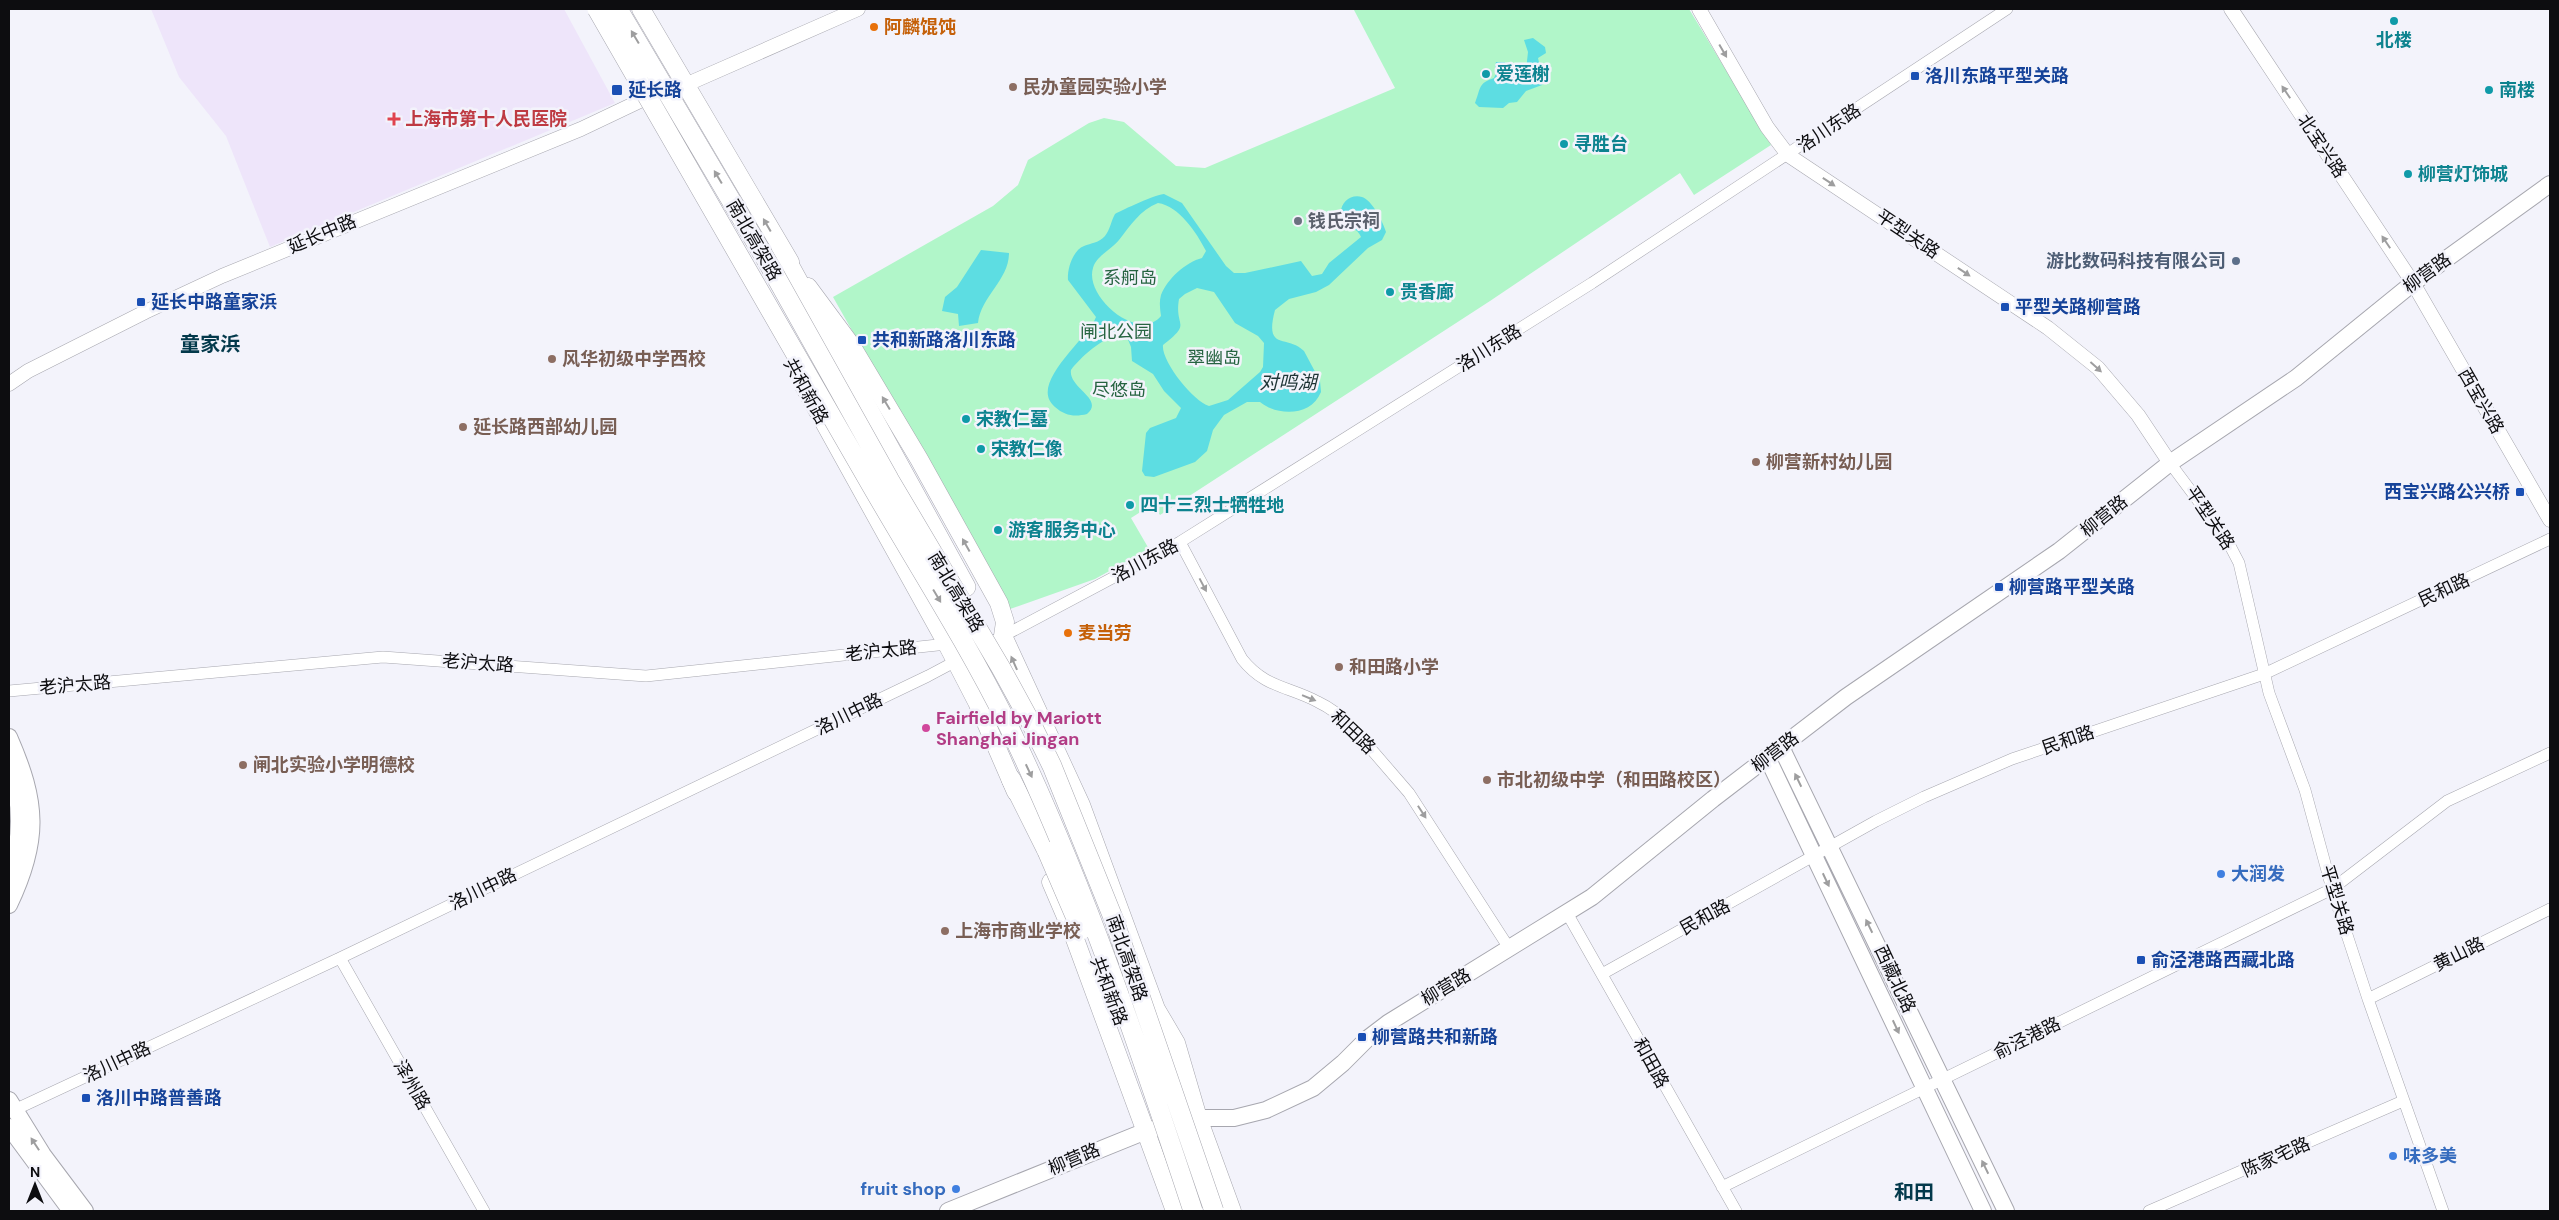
<svg xmlns="http://www.w3.org/2000/svg" width="2559" height="1220" font-family="'DM Sans','Noto Sans SC',sans-serif">
	<style>
		.medical { fill: #eee5fa }
		.green { fill: #b1f6c9 }
		.water { fill: #5ddde2; fill-rule: evenodd }
		.lines { fill: none; stroke-linecap: round; stroke-linejoin: round }
		.minor-casing { stroke: #a7a7af; stroke-width: 12 }
		.tertiary-casing { stroke: #a7a7af; stroke-width: 15 }
		.secondary-casing { stroke: #a7a7af; stroke-width: 18 }
		.primary-casing { stroke: #a7a7af; stroke-width: 19 }
		.trunk-casing { stroke: #a7a7af; stroke-width: 20 }
		.minor { stroke: #fff; stroke-width: 11 }
		.tertiary { stroke: #fff; stroke-width: 14 }
		.secondary { stroke: #fff; stroke-width: 16 }
		.primary { stroke: #fff; stroke-width: 18 }
		.trunk { stroke: #fff; stroke-width: 19 }
		.trunk-bridge-casing { stroke: #a7a7af; stroke-width: 20; stroke-linecap: butt }
		.trunk-bridge { stroke: #fff; stroke-width: 19 }
		.oneway { fill: #9e9e9f }
		.culture-dot { fill: #0f9aa8; stroke: #f3f3fb; stroke-width: 2 }
		.food-dot { fill: #e8710a; stroke: #f3f3fb; stroke-width: 2 }
		.transit-dot { fill: #1a4fb4; stroke: #f3f3fb; stroke-width: 2 }
		.education-dot { fill: #8d6e63; stroke: #f3f3fb; stroke-width: 2 }
		.health-dot { fill: #e0444e; stroke: #f3f3fb; stroke-width: 2 }
		.worship-dot { fill: #6b7280; stroke: #f3f3fb; stroke-width: 2 }
		.service-dot { fill: #5c6f8a; stroke: #f3f3fb; stroke-width: 2 }
		.hotel-dot { fill: #d1479c; stroke: #f3f3fb; stroke-width: 2 }
		.shop-dot { fill: #3f7fe0; stroke: #f3f3fb; stroke-width: 2 }
		.labels { text-anchor: middle; stroke-width: 5; stroke-linejoin: round; paint-order: stroke }
		.food-label { font-size: 18px; font-weight: bold; fill: #c56008; stroke: #f3f3fb; text-anchor: start }
		.culture-label { font-size: 18px; font-weight: bold; fill: #0d838f; stroke: #f3f3fb; text-anchor: start }
		.transit-label { font-size: 18px; font-weight: bold; fill: #164399; stroke: #f3f3fb; text-anchor: start }
		.education-label { font-size: 18px; font-weight: bold; fill: #785e54; stroke: #f3f3fb; text-anchor: start }
		.health-label { font-size: 18px; font-weight: bold; fill: #be3a42; stroke: #f3f3fb; text-anchor: start }
		.street-label { font-size: 18px; fill: #0d0d10; stroke: #f3f3fb }
		.worship-label { font-size: 18px; font-weight: bold; fill: #5b616d; stroke: #f3f3fb; text-anchor: start }
		.service-label { font-size: 18px; font-weight: bold; fill: #4e5e75; stroke: #f3f3fb; text-anchor: end }
		.park-label { font-size: 18px; fill: #266441; stroke: #f3f3fb }
		.hotel-label { font-size: 18px; font-weight: bold; fill: #b23c85; stroke: #f3f3fb; text-anchor: start }
		.shop-label { font-size: 18px; font-weight: bold; fill: #366cbe; stroke: #f3f3fb; text-anchor: start }
		.water-label { font-size: 19px; font-style: italic; fill: #1e3435; stroke: #f3f3fb }
		.quarter-label { font-size: 20px; font-weight: bold; fill: #03394b; stroke: #f3f3fb }
	</style>
	<rect width="100%" height="100%" fill="#f3f3fb"/>
	<path class="medical" d="M 151,9 L 564,9 L 615,103 L 270,247 L 226,136 L 179,77 Z"/>
	<path class="green" d="M 1356,9 L 1689,9 L 1771,145 L 1694,195 L 1680,173 L 1490,301 L 1160,515 L 1153,504 L 1131,518 L 1149,549 L 1095,579 L 1010,609 L 833,297 L 993,206 L 1018,185 L 1028,160 L 1089,123 L 1104,118 L 1124,122 L 1176,166 L 1205,168 L 1395,88 L 1354,10 Z"/>
	<path class="water" d="M 1533,38 L 1545,47 L 1546,53 L 1538,58 L 1540,67 L 1547,76 L 1542,85 L 1526,91 L 1517,102 L 1509,103 L 1503,108 L 1479,107 L 1475,103 C 1481,88 1478,83 1494,78 L 1498,69 L 1495,67 L 1496,62 L 1505,62 L 1505,72 L 1509,77 L 1522,76 L 1526,70 L 1528,52 L 1524,40 Z
		M 1164,194 L 1182,203 L 1226,266 L 1234,273 L 1245,273 L 1301,261 L 1312,276 L 1322,274 L 1329,263 L 1361,237 C 1358,228 1346,226 1342,218 C 1337,206 1349,193 1362,197 C 1372,200 1383,222 1386,232 L 1382,240 L 1368,248 L 1329,285 L 1316,292 L 1289,299 L 1275,310 C 1264,352 1287,334 1304,351 L 1320,381 L 1321,392 C 1311,417 1277,416 1260,402 L 1247,402 L 1224,415 L 1213,430 L 1207,451 L 1195,462 L 1154,477 L 1145,476 L 1142,471 L 1146,433 L 1150,428 L 1176,418 L 1181,408 L 1164,391 L 1153,374 L 1132,361 L 1131,347 L 1127,337 C 1109,330 1081,357 1071,370 C 1068,388 1105,399 1087,414 C 1075,417 1065,416 1055,407 C 1027,384 1088,339 1096,317 L 1068,280 C 1067,269 1073,250 1084,246 C 1091,243 1099,243 1105,236 C 1110,230 1111,221 1115,214 C 1122,210 1157,194 1164,194 ZM 1158,203 C 1179,206 1197,233 1206,251 L 1202,258 C 1186,262 1167,279 1161,295 C 1159,302 1160,309 1161,316 C 1139,343 1084,297 1093,268 C 1096,256 1112,249 1119,240 C 1130,226 1140,210 1158,203 ZM 1197,288 L 1214,292 L 1235,323 L 1258,336 L 1264,343 L 1263,367 L 1260,372 L 1228,400 L 1209,406 C 1193,401 1161,361 1163,345 C 1193,322 1174,328 1179,299 L 1185,294 Z
		M 981,250 L 1009,253 C 1009,280 981,296 978,323 L 959,326 L 958,314 L 942,311 L 945,297 L 957,287 Z"/>
	<g class="lines">
		<g class="minor-casing">
			<path id="minor" d="M 2170,463 L 2226,538 L 2239,563 L 2269,693 L 2305,790 L 2332,889 L 2368,999 L 2443,1211
				M 1180,542 L 1242,659 C 1265,688 1288,686 1318,702 C 1331,708 1342,717 1352,727 L 1409,793 L 1509,948
				M 9,691 L 383,657 L 646,676 L 947,644
				M 1567,913 L 1736,1211
				M 340,958 L 484,1211
				M 1602,974 L 1876,821 L 1924,797 L 2012,759 L 2264,674 L 2550,539
				M 2368,999 L 2550,909
				M 10,1112 L 340,958 L 928,676 L 1180,542 L 1592,283 L 2007,9
				M 1722,1187 L 2332,889 L 2447,801 L 2550,753
				M 2149,1211 L 2403,1101"/>
		</g>
		<g class="tertiary-casing">
			<path id="tertiary" d="M 1699,9 L 1767,127 L 1788,155 L 2048,328 L 2098,368 L 2138,415 L 2170,463
				M 2231,9 L 2413,283 L 2550,520
				M 676,89 L 858,9
				M 9,384 L 28,371 L 145,312 L 222,276 L 581,129 L 642,100 L 656,96"/>
		</g>
		<g class="secondary-casing">
			<path id="secondary" d="M 9,737 C 38,803 40,840 9,905
				M 1781,747 L 2006,1211
				M 1767,757 L 1983,1211
				M 9,764 C 22,802 23,838 9,876
				M 9,1100 L 43,1155 L 85,1211
				M 9,1127 L 71,1211
				M 948,1211 L 1146,1131 L 1198,1118 L 1234,1118 L 1266,1110 L 1313,1088 L 1343,1063 L 1367,1039 L 1388,1023 L 1592,897 L 1713,799 L 1846,697 L 2059,551 L 2170,463 L 2296,378 L 2413,283 L 2550,184"/>
		</g>
		<g class="primary-casing">
			<path id="primary" d="M 641,9 L 790,262
				M 808,287 L 851,345 L 919,459 L 999,603 L 1005,622 L 1003,636 L 1081,805 L 1156,1009 L 1176,1043 L 1198,1118 L 1232,1211
				M 804,386 L 947,644 L 977,702 L 1016,792
				M 1051,882 L 1072,931 L 1175,1211"/>
		</g>
		<g class="trunk-casing">
			<path id="trunk" d="M 781,250 L 966,587
				M 1011,779 L 1047,851"/>
		</g>
		<use href="#minor" class="minor"/>
		<use href="#tertiary" class="tertiary"/>
		<use href="#secondary" class="secondary"/>
		<use href="#primary" class="primary"/>
		<use href="#trunk" class="trunk"/>
		<g class="trunk-bridge-casing">
			<path id="trunk-bridge" d="M 597,9 C 687,165 777,322 867,478 C 914,560 966,640 1008,725 C 1083,880 1139,1048 1193,1211
				M 618,9 L 771,268 L 889,479 L 1001,668 L 1030,721 L 1052,766 L 1114,920 L 1214,1211
				M 1047,851 L 1081,930"/>
		</g>
		<use href="#trunk-bridge" class="trunk-bridge"/>
	</g>
	<defs><path id="oneway-solid" d="M-6-.8H1V-3.2L6.5 0L1 3.2V.8H-6Z" transform="scale(1.25)"/></defs>
	<g class="oneway">
		<use href="#oneway-solid" transform="translate(635 37) rotate(-121)"/>
		<use href="#oneway-solid" transform="translate(1723 51) rotate(60)"/>
		<use href="#oneway-solid" transform="translate(2286 92) rotate(-124)"/>
		<use href="#oneway-solid" transform="translate(718 177) rotate(-121)"/>
		<use href="#oneway-solid" transform="translate(1829 182) rotate(34)"/>
		<use href="#oneway-solid" transform="translate(767 225) rotate(-120)"/>
		<use href="#oneway-solid" transform="translate(2386 242) rotate(-124)"/>
		<use href="#oneway-solid" transform="translate(1964 272) rotate(34)"/>
		<use href="#oneway-solid" transform="translate(2096 367) rotate(42)"/>
		<use href="#oneway-solid" transform="translate(886 403) rotate(-121)"/>
		<use href="#oneway-solid" transform="translate(966 545) rotate(-119)"/>
		<use href="#oneway-solid" transform="translate(1203 585) rotate(62)"/>
		<use href="#oneway-solid" transform="translate(937 596) rotate(59)"/>
		<use href="#oneway-solid" transform="translate(1014 663) rotate(-114)"/>
		<use href="#oneway-solid" transform="translate(1309 698) rotate(22)"/>
		<use href="#oneway-solid" transform="translate(1029 771) rotate(65)"/>
		<use href="#oneway-solid" transform="translate(1798 780) rotate(-116)"/>
		<use href="#oneway-solid" transform="translate(1422 812) rotate(57)"/>
		<use href="#oneway-solid" transform="translate(1826 880) rotate(65)"/>
		<use href="#oneway-solid" transform="translate(1869 926) rotate(-116)"/>
		<use href="#oneway-solid" transform="translate(1896 1027) rotate(65)"/>
		<use href="#oneway-solid" transform="translate(35 1144) rotate(-123)"/>
		<use href="#oneway-solid" transform="translate(1985 1167) rotate(-116)"/>
	</g>
	<g class="culture-dot">
		<circle cx="2394" cy="21" r="5"/>
		<circle cx="1486" cy="74" r="5"/>
		<circle cx="2489" cy="90" r="5"/>
		<circle cx="1564" cy="144" r="5"/>
		<circle cx="2408" cy="174" r="5"/>
		<circle cx="1390" cy="292" r="5"/>
		<circle cx="966" cy="419" r="5"/>
		<circle cx="981" cy="449" r="5"/>
		<circle cx="1130" cy="505" r="5"/>
		<circle cx="998" cy="530" r="5"/>
	</g>
	<g class="food-dot">
		<circle cx="874" cy="27" r="5"/>
		<circle cx="1068" cy="633" r="5"/>
	</g>
	<g class="transit-dot">
		<rect x="1910" y="71" width="10" height="10" rx="2.5"/>
		<rect x="611" y="84" width="12" height="12" rx="2.5"/>
		<rect x="136" y="297" width="10" height="10" rx="2.5"/>
		<rect x="2000" y="302" width="10" height="10" rx="2.5"/>
		<rect x="857" y="335" width="10" height="10" rx="2.5"/>
		<rect x="2515" y="487" width="10" height="10" rx="2.5"/>
		<rect x="1994" y="582" width="10" height="10" rx="2.5"/>
		<rect x="2136" y="955" width="10" height="10" rx="2.5"/>
		<rect x="1357" y="1032" width="10" height="10" rx="2.5"/>
		<rect x="81" y="1093" width="10" height="10" rx="2.5"/>
	</g>
	<g class="education-dot">
		<circle cx="1013" cy="87" r="5"/>
		<circle cx="552" cy="359" r="5"/>
		<circle cx="463" cy="427" r="5"/>
		<circle cx="1756" cy="462" r="5"/>
		<circle cx="1339" cy="667" r="5"/>
		<circle cx="243" cy="765" r="5"/>
		<circle cx="1487" cy="780" r="5"/>
		<circle cx="945" cy="931" r="5"/>
	</g>
	<path class="health-dot" d="M391.5 111.5h5v5h5v5h-5v5h-5v-5h-5v-5h5z"/>
	<circle class="worship-dot" cx="1298" cy="221" r="5"/>
	<circle class="service-dot" cx="2236" cy="261" r="5"/>
	<circle class="hotel-dot" cx="926" cy="728" r="5"/>
	<g class="shop-dot">
		<circle cx="2221" cy="874" r="5"/>
		<circle cx="2393" cy="1156" r="5"/>
		<circle cx="956" cy="1189" r="5"/>
	</g>
	<g class="labels">
		<g class="food-label">
			<text x="884" y="33">阿麟馄饨</text>
			<text x="1078" y="639">麦当劳</text>
		</g>
		<g class="culture-label">
			<text x="2394" y="46" text-anchor="middle">北楼</text>
			<text x="1496" y="80">爱莲榭</text>
			<text x="2499" y="96">南楼</text>
			<text x="1574" y="150">寻胜台</text>
			<text x="2418" y="180">柳营灯饰城</text>
			<text x="1400" y="298">贵香廊</text>
			<text x="976" y="425">宋教仁墓</text>
			<text x="991" y="455">宋教仁像</text>
			<text x="1140" y="511">四十三烈士牺牲地</text>
			<text x="1008" y="536">游客服务中心</text>
		</g>
		<g class="transit-label">
			<text x="1925" y="82">洛川东路平型关路</text>
			<text x="628" y="96">延长路</text>
			<text x="151" y="308">延长中路童家浜</text>
			<text x="2015" y="313">平型关路柳营路</text>
			<text x="872" y="346">共和新路洛川东路</text>
			<text x="2510" y="498" text-anchor="end">西宝兴路公兴桥</text>
			<text x="2009" y="593">柳营路平型关路</text>
			<text x="2151" y="966">俞泾港路西藏北路</text>
			<text x="1372" y="1043">柳营路共和新路</text>
			<text x="96" y="1104">洛川中路普善路</text>
		</g>
		<g class="education-label">
			<text x="1023" y="93">民办童园实验小学</text>
			<text x="562" y="365">风华初级中学西校</text>
			<text x="473" y="433">延长路西部幼儿园</text>
			<text x="1766" y="468">柳营新村幼儿园</text>
			<text x="1349" y="673">和田路小学</text>
			<text x="253" y="771">闸北实验小学明德校</text>
			<text x="1497" y="786">市北初级中学（和田路校区）</text>
			<text x="955" y="937">上海市商业学校</text>
		</g>
		<g class="health-label">
			<text x="405" y="125">上海市第十人民医院</text>
		</g>
		<g class="street-label">
			<text transform="translate(1829 128) rotate(-34)" y="6">洛川东路</text>
			<text transform="translate(2322 146) rotate(56)" y="6">北宝兴路</text>
			<text transform="translate(322 234) rotate(-23)" y="6">延长中路</text>
			<text transform="translate(1908 234) rotate(34)" y="6">平型关路</text>
			<text transform="translate(754 240) rotate(60)" y="6">南北高架路</text>
			<text transform="translate(2427 273) rotate(-36)" y="6">柳营路</text>
			<text transform="translate(1489 348) rotate(-32)" y="6">洛川东路</text>
			<text transform="translate(806 391) rotate(61)" y="6">共和新路</text>
			<text transform="translate(2481 401) rotate(60)" y="6">西宝兴路</text>
			<text transform="translate(2104 516) rotate(-39)" y="6">柳营路</text>
			<text transform="translate(2210 518) rotate(56)" y="6">平型关路</text>
			<text transform="translate(1145 561) rotate(-28)" y="6">洛川东路</text>
			<text transform="translate(2444 590) rotate(-25)" y="6">民和路</text>
			<text transform="translate(956 592) rotate(59)" y="6">南北高架路</text>
			<text transform="translate(881 651) rotate(-6)" y="6">老沪太路</text>
			<text transform="translate(478 663) rotate(4)" y="6">老沪太路</text>
			<text transform="translate(75 685) rotate(-5)" y="6">老沪太路</text>
			<text transform="translate(849 714) rotate(-26)" y="6">洛川中路</text>
			<text transform="translate(1353 732) rotate(44)" y="6">和田路</text>
			<text transform="translate(2068 740) rotate(-19)" y="6">民和路</text>
			<text transform="translate(1775 752) rotate(-38)" y="6">柳营路</text>
			<text transform="translate(483 889) rotate(-26)" y="6">洛川中路</text>
			<text transform="translate(2337 900) rotate(73)" y="6">平型关路</text>
			<text transform="translate(1705 917) rotate(-29)" y="6">民和路</text>
			<text transform="translate(2459 954) rotate(-26)" y="6">黄山路</text>
			<text transform="translate(1127 958) rotate(71)" y="6">南北高架路</text>
			<text transform="translate(1895 979) rotate(65)" y="6">西藏北路</text>
			<text transform="translate(1446 987) rotate(-31)" y="6">柳营路</text>
			<text transform="translate(1109 991) rotate(69)" y="6">共和新路</text>
			<text transform="translate(2027 1038) rotate(-26)" y="6">俞泾港路</text>
			<text transform="translate(117 1062) rotate(-25)" y="6">洛川中路</text>
			<text transform="translate(1651 1063) rotate(61)" y="6">和田路</text>
			<text transform="translate(412 1085) rotate(60)" y="6">泽州路</text>
			<text transform="translate(2276 1157) rotate(-24)" y="6">陈家宅路</text>
			<text transform="translate(1074 1159) rotate(-23)" y="6">柳营路</text>
		</g>
		<g class="worship-label">
			<text x="1308" y="227">钱氏宗祠</text>
		</g>
		<g class="service-label">
			<text x="2226" y="267">游比数码科技有限公司</text>
		</g>
		<g class="park-label">
			<text x="1130" y="284">系舸岛</text>
			<text x="1116" y="338">闸北公园</text>
			<text x="1214" y="364">翠幽岛</text>
			<text x="1119" y="396">尽悠岛</text>
		</g>
		<g class="hotel-label">
			<text x="936" y="724">Fairfield by Mariott<tspan x="936" dy="21">Shanghai Jingan</tspan></text>
		</g>
		<g class="shop-label">
			<text x="2231" y="880">大润发</text>
			<text x="2403" y="1162">味多美</text>
			<text x="946" y="1195" text-anchor="end">fruit shop</text>
		</g>
		<g class="water-label">
			<text x="1288" y="389">对鸣湖</text>
		</g>
		<g class="quarter-label">
			<text x="210" y="351">童家浜</text>
			<text x="1914" y="1199">和田</text>
		</g>
	</g>
	<rect width="2559" height="1220" fill="none" stroke="#0d0d10" stroke-width="20"/>
	<g transform="translate(35 1185)" stroke="#f3f3fb" stroke-width="4" paint-order="stroke">
	<path d="M0-4L9 19L0 12L-9 19Z" fill="#0d0d10"/>
	<text y="-8" font-size="14" font-weight="bold" text-anchor="middle" fill="#0d0d10">N</text>
	</g>
</svg>
